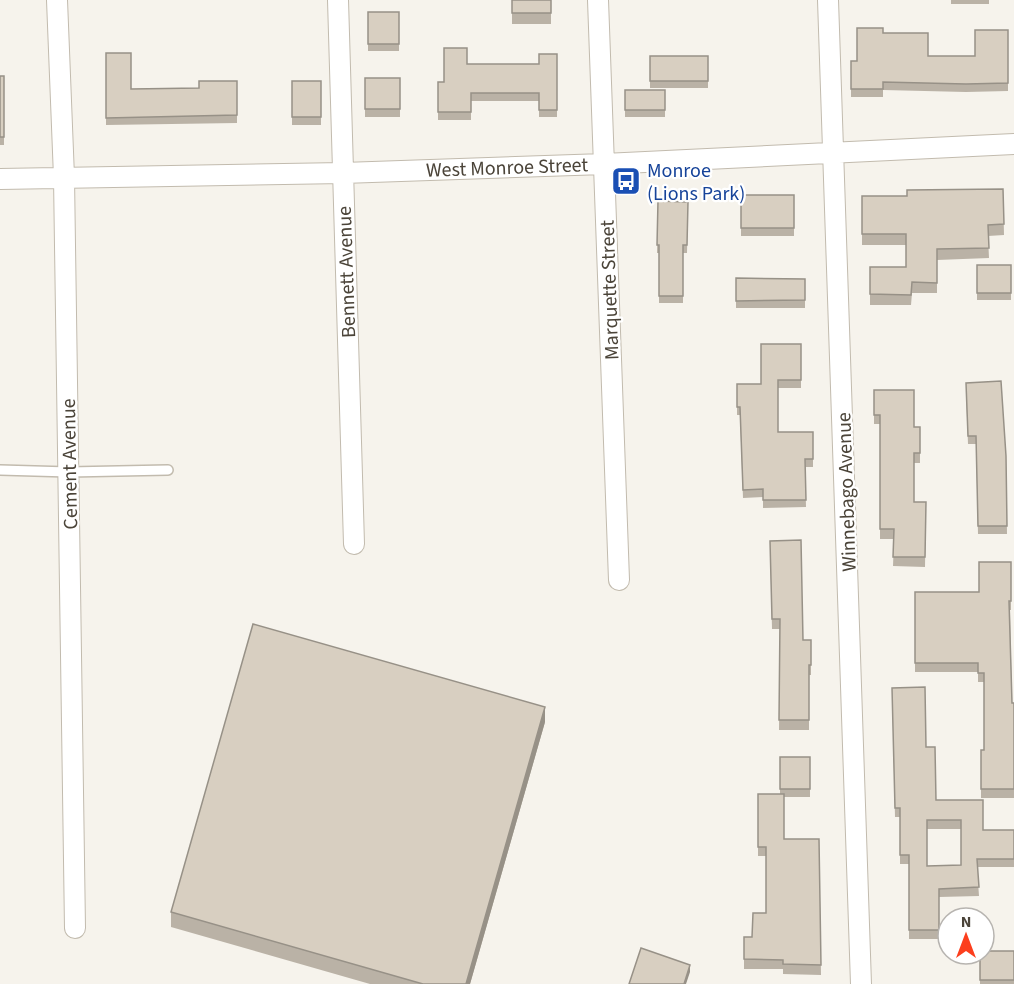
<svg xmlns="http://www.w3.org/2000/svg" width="1014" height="984" font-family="'Source Sans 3',sans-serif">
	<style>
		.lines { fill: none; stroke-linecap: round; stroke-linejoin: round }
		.lane-casing { stroke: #c2bbae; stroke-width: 12 }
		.street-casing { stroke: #c2bbae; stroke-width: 22 }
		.lane { stroke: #fff; stroke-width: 9 }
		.street { stroke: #fff; stroke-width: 20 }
		.wall { fill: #bab2a6; fill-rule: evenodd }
		.shaded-wall { fill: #979187 }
		.building { fill: #d8cfc1; stroke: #979187; stroke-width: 1.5; fill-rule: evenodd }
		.labels { text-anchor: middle; stroke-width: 4.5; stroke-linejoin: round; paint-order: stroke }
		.street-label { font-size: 20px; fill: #4b4439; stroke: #fff }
		.transit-label { font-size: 20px; fill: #164399; stroke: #fff; text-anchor: start }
	</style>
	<rect width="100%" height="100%" fill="#f6f3ec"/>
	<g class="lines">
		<g class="lane-casing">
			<path id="lane" d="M 0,470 L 69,472 L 168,470"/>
		</g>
		<g class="street-casing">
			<path id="street" d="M 57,0 L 64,177 L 75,928
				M 338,0 L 354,544
				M 598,0 L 619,580
				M 828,0 L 861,984
				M 0,179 L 343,173 L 604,164 L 1014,144"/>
		</g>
		<use href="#lane" class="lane"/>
		<use href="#street" class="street"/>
	</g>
	<path class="wall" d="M 512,0 L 551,0 L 551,24 L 512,24 Z
		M 951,0 L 989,0 L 989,4 L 951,4 Z
		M 368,12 L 399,12 L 399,51 L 368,51 Z
		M 1008,30 L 1008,91 L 966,92 L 883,90 L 883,97 L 851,97 L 851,61 L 857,61 L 883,33 L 928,56 L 975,56 Z
		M 106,53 L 131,89 L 199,88 L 237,81 L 237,123 L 106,125 Z
		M 557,54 L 557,117 L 539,117 L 539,101 L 471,101 L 471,120 L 438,120 L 438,82 L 444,82 L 467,64 L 539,64 Z
		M 650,56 L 708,56 L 708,88 L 650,88 Z
		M 0,76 L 4,76 L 4,145 L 0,145 Z
		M 365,78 L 400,78 L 400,117 L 365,117 Z
		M 292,81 L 321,81 L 321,125 L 292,125 Z
		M 625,90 L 665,90 L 665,117 L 625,117 Z
		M 1003,189 L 1004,235 L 988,236 L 989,258 L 937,260 L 937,293 L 912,293 L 911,305 L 870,305 L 870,267 L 906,267 L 906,245 L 862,245 L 862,196 L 907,196 Z
		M 741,195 L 794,195 L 794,236 L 741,236 Z
		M 658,201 L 688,202 L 687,253 L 683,253 L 683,303 L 659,303 L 659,253 L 657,253 Z
		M 977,265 L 1011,265 L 1011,300 L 977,300 Z
		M 736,278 L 805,279 L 805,308 L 736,308 Z
		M 801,344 L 801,388 L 778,388 L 778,432 L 813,432 L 813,467 L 805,467 L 806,507 L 763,508 L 763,497 L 743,498 L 740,415 L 737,415 L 737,384 L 761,384 Z
		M 874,390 L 914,427 L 920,427 L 920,463 L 914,463 L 914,502 L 926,502 L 925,567 L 893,566 L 894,539 L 880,539 L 880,424 L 874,424 Z
		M 966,391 L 1006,456 L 1007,534 L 978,534 L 976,444 L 968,444 Z
		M 770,541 L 803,640 L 811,640 L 811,675 L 809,675 L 809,730 L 779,730 L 780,629 L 772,629 Z
		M 1011,562 L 1011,610 L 1010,610 L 1012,703 L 1014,703 L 1014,798 L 981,798 L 981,750 L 984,750 L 984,682 L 978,682 L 978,672 L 915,672 L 915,592 L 979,592 Z
		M 892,688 L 926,747 L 936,800 L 983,830 L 1014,830 L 1014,867 L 977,867 L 979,896 L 939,897 L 939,939 L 909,939 L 909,864 L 900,864 L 900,817 L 895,817 ZM 927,829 L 961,829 L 961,865 L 927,866 Z
		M 545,722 L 470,984 L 370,984 L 171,927 L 171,912 Z
		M 780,757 L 810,757 L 810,797 L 784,797 L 784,839 L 819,839 L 821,975 L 783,974 L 783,969 L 744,969 L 744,937 L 752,937 L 766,913 L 766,856 L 758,856 L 758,794 L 780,794 Z
		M 1014,951 L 1014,984 L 980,984 L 980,954 Z"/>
	<path class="shaded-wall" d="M 545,707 L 545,722 L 470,984 L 466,984 Z
		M 690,965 L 690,972 L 686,984 L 684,984 Z"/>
	<path class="building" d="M 512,0 L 551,0 L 551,13 L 512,13 Z
		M 368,12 L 399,12 L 399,44 L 368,44 Z
		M 857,28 L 883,28 L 883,33 L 928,33 L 928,56 L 975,56 L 975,30 L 1008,30 L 1008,83 L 966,84 L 883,82 L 883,89 L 851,89 L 851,61 L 857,61 Z
		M 444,48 L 467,48 L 467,64 L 539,64 L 539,54 L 557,54 L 557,110 L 539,110 L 539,93 L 471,93 L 471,112 L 438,112 L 438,82 L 444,82 Z
		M 106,53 L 131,53 L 131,89 L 199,88 L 199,81 L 237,81 L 237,115 L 106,118 Z
		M 650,56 L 708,56 L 708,81 L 650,81 Z
		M 0,76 L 4,76 L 4,137 L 0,137 Z
		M 365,78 L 400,78 L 400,109 L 365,109 Z
		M 292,81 L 321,81 L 321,117 L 292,117 Z
		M 625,90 L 665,90 L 665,110 L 625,110 Z
		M 1003,189 L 1004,224 L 988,225 L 989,248 L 937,249 L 937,283 L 912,282 L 911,295 L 870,294 L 870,267 L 906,267 L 906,234 L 862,234 L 862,196 L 907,196 L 907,190 Z
		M 741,195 L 794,195 L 794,228 L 741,228 Z
		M 658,201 L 688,202 L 687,245 L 683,245 L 683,296 L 659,296 L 659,245 L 657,245 Z
		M 977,265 L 1011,265 L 1011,293 L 977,293 Z
		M 736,278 L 805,279 L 805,300 L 736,301 Z
		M 761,344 L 801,344 L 801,380 L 778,380 L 778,432 L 813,432 L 813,459 L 805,459 L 806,500 L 763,500 L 763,489 L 743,490 L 740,407 L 737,407 L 737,384 L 761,384 Z
		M 1001,381 L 1006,456 L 1007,526 L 978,526 L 976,436 L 968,436 L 966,383 Z
		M 874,390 L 914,390 L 914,427 L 920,427 L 920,453 L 914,453 L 914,502 L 926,502 L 925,557 L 893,557 L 894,529 L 880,529 L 880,415 L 874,415 Z
		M 801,540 L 803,640 L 811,640 L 811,665 L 809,665 L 809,720 L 779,720 L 780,619 L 772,619 L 770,541 Z
		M 979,562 L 1011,562 L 1011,601 L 1009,601 L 1012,703 L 1014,703 L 1014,789 L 981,789 L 981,750 L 984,750 L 984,673 L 978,673 L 978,663 L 915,663 L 915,592 L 979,592 Z
		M 253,624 L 545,707 L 466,984 L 423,984 L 171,912 Z
		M 925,687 L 926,747 L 935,747 L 936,800 L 983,800 L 983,830 L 1014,830 L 1014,859 L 977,859 L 979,887 L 939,889 L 939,930 L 909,930 L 909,855 L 900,855 L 900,808 L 895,808 L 892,688 ZM 927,820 L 961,820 L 961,865 L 927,866 Z
		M 780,757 L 810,757 L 810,789 L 780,789 Z
		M 758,794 L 784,794 L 784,839 L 819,839 L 821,965 L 783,964 L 783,960 L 744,959 L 744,937 L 752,937 L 753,913 L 766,913 L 766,847 L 758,847 Z
		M 641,948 L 690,965 L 684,984 L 629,984 Z
		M 984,951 L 1014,951 L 1014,980 L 980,980 L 980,954 L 984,954 Z"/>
	<defs>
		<g id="bus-square" transform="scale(1.5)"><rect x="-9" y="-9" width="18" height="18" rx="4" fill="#1a4fb4" stroke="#fff"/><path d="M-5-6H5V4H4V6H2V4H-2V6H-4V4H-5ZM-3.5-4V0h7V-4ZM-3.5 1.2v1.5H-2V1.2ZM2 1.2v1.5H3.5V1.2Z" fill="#fff"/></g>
	</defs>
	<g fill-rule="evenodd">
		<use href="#bus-square" x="626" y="181"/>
	</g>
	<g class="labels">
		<g class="street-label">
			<text transform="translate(507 167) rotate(-2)" y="7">West Monroe Street</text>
			<text transform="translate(346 272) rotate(-92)" y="7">Bennett Avenue</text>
			<text transform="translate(609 290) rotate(-92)" y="7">Marquette Street</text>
			<text transform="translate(69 464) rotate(-91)" y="7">Cement Avenue</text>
			<text transform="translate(846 492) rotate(-92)" y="7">Winnebago Avenue</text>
		</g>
		<g class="transit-label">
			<text x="647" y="177">Monroe<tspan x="647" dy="23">(Lions Park)</tspan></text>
		</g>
	</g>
	<g transform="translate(966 936)"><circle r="28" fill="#ffffff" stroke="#b7b4b0" stroke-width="1.5"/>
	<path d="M0-4.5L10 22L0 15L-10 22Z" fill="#fc3f1d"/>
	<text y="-9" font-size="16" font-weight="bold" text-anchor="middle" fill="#4b4439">N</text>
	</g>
</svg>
